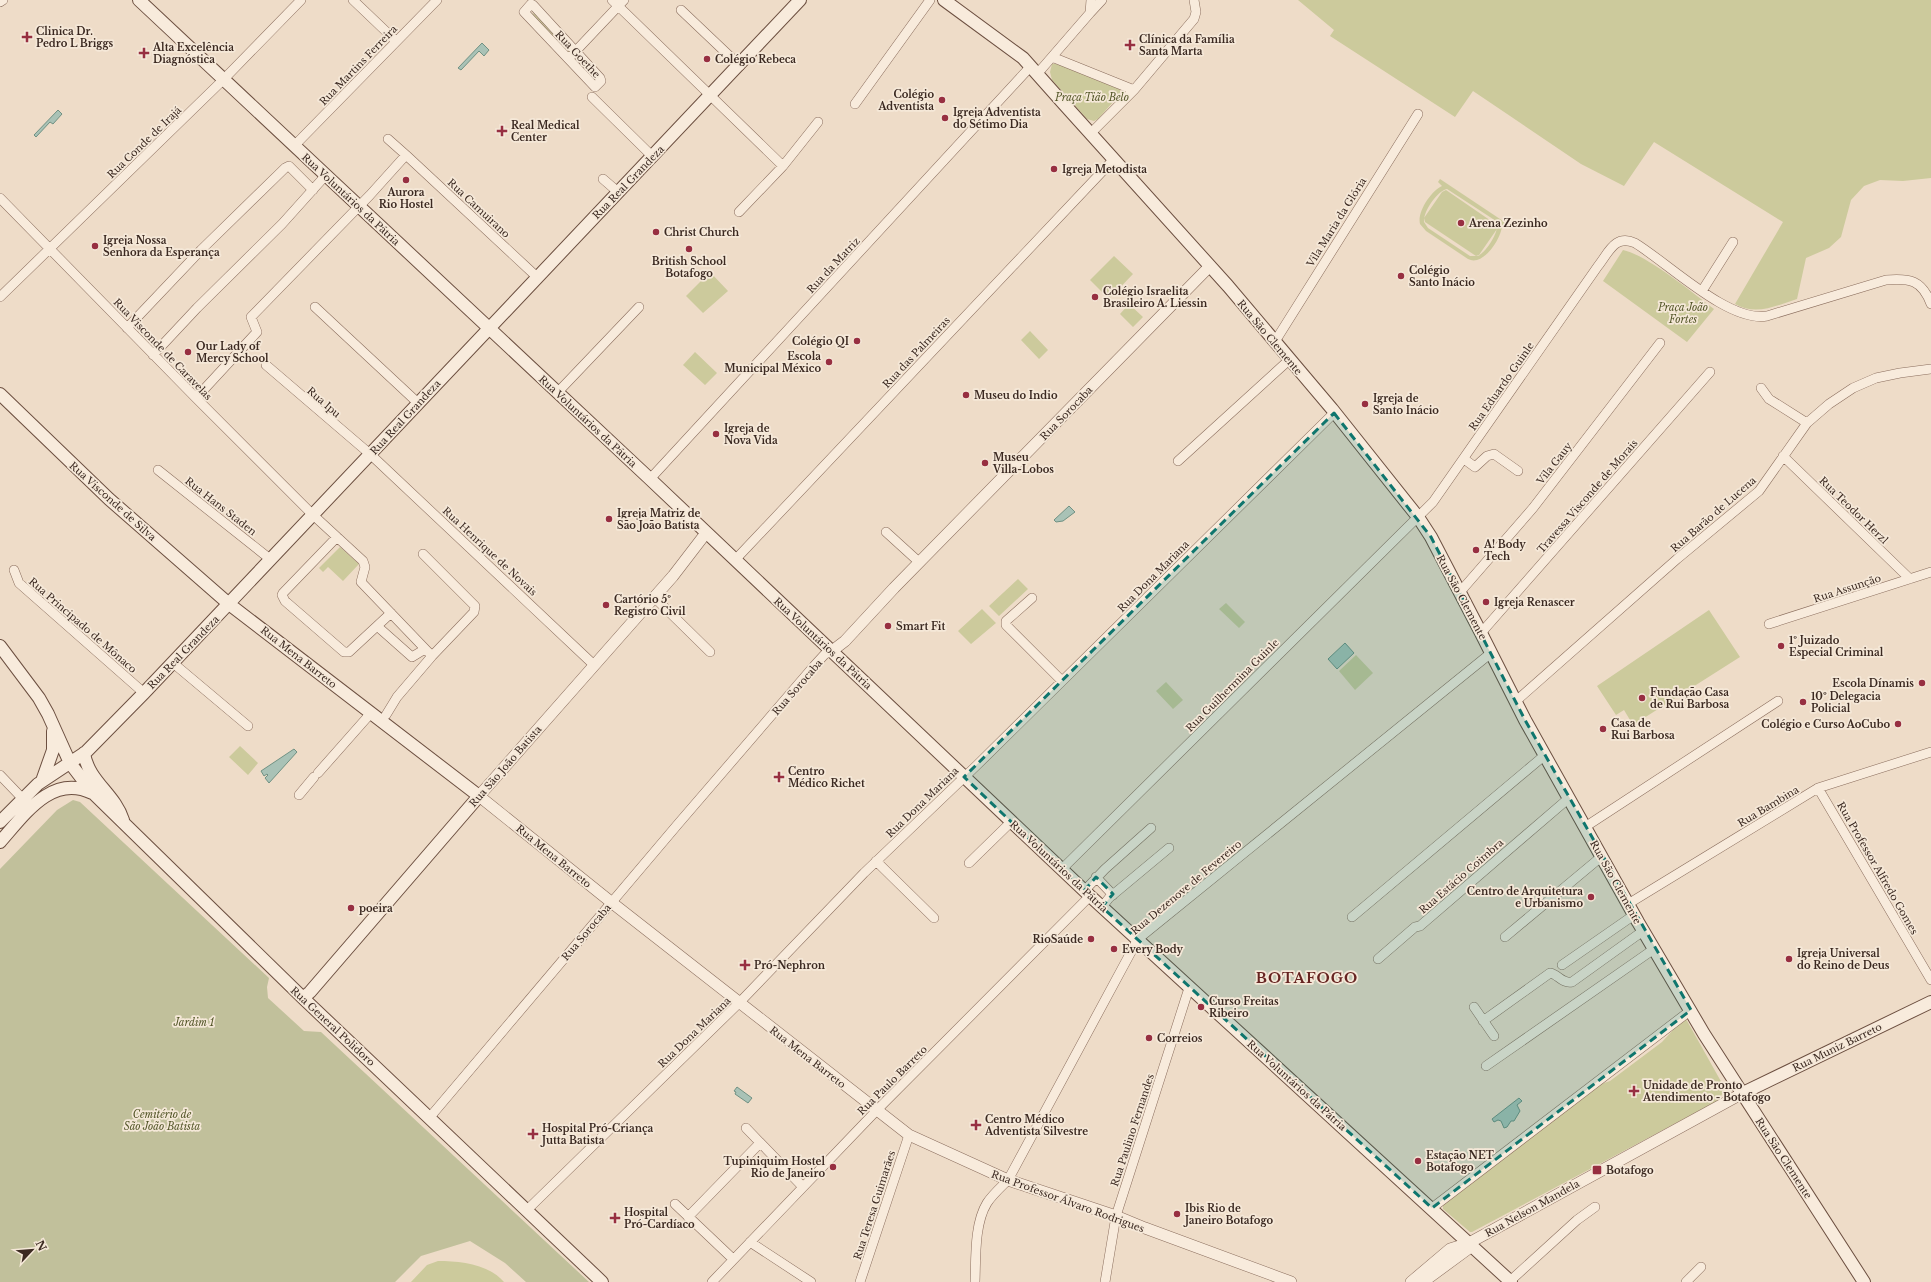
<svg xmlns="http://www.w3.org/2000/svg" width="1931" height="1282" font-family="'Libre Baskerville',serif">
	<style>
		.green { fill: #ccca9c; fill-rule: evenodd }
		.cemetery { fill: #c1c09b }
		.water { fill: #a9c2b6; stroke: #709183 }
		.lines { fill: none; stroke-linecap: round; stroke-linejoin: round }
		.minor-casing { stroke: #8a6d5d; stroke-width: 10 }
		.tertiary-casing { stroke: #8a6d5d; stroke-width: 12 }
		.secondary-casing { stroke: #6c4f40; stroke-width: 14 }
		.minor { stroke: #f8ebdc; stroke-width: 9 }
		.tertiary { stroke: #f8ebdc; stroke-width: 11 }
		.secondary { stroke: #f8ebdc; stroke-width: 12 }
		.marked { fill: #0f766e; fill-opacity: 0.2; stroke: #0f766e; stroke-width: 3; stroke-dasharray: 8 5; stroke-linejoin: round }
		.poi-dot { fill: #972f41; stroke: #f5e8d8; stroke-width: 1.5 }
		.labels { text-anchor: middle; stroke-width: 3.5; stroke-linejoin: round; paint-order: stroke }
		.poi-label { font-size: 10px; font-weight: bold; fill: #3b2921; stroke: #f5e8d8; text-anchor: start }
		.street-label { font-size: 10px; fill: #3b2921; stroke: #f5e8d8 }
		.park-label { font-size: 10px; font-style: italic; fill: #535628; stroke: #f5e8d8 }
		.district-label { font-size: 14px; font-weight: bold; letter-spacing: 1px; fill: #662421; stroke: #f5e8d8 }
	</style>
	<rect width="100%" height="100%" fill="#eedcc8"/>
	<path class="green" d="M 1298,0 L 1931,0 L 1931,178 L 1903,181 L 1880,180 L 1864,186 L 1851,200 L 1841,237 L 1829,248 L 1806,258 L 1797,299 C 1776,306 1755,316 1735,304 L 1783,222 L 1654,142 L 1624,186 L 1581,164 L 1473,91 L 1455,117 L 1330,36 L 1334,30 Z
		M 537,13 L 590,72 L 589,79 L 530,14 Z
		M 1052,64 C 1061,62 1109,84 1120,89 L 1121,93 L 1098,119 L 1094,121 L 1087,119 L 1052,80 L 1050,72 Z
		M 1440,179 L 1506,223 L 1502,226 C 1501,239 1483,267 1468,259 L 1426,231 L 1420,224 C 1417,212 1431,191 1442,186 L 1438,182 ZM 1447,189 L 1496,221 L 1497,225 L 1446,190 L 1442,192 L 1424,218 L 1425,222 L 1476,256 L 1479,255 L 1497,229 L 1497,225 C 1498,234 1486,252 1478,256 L 1470,256 L 1428,228 L 1424,222 C 1423,212 1437,191 1447,189 Z
		M 1623,250 C 1647,255 1693,293 1714,309 L 1687,342 L 1603,281 Z
		M 1114,256 L 1133,274 L 1109,299 L 1090,280 Z
		M 710,272 L 728,291 L 703,313 L 686,296 Z
		M 1129,304 L 1143,317 L 1133,327 L 1120,314 Z
		M 1030,331 L 1048,350 L 1039,359 L 1021,340 Z
		M 695,352 L 717,373 L 705,385 L 683,365 Z
		M 340,547 L 359,564 L 343,581 L 328,567 L 323,572 L 319,568 Z
		M 1018,579 L 1028,589 L 999,616 L 989,606 Z
		M 1226,603 L 1245,622 L 1239,628 L 1219,609 Z
		M 982,609 L 996,623 L 971,644 L 958,631 Z
		M 1709,610 L 1740,657 L 1633,725 L 1624,710 L 1616,715 L 1597,686 Z
		M 1356,655 L 1373,673 L 1355,690 L 1339,671 Z
		M 1166,682 L 1183,700 L 1173,709 L 1156,691 Z
		M 240,746 L 258,763 L 248,775 L 229,757 Z
		M 1684,1019 L 1686,1019 L 1723,1085 L 1724,1090 L 1719,1100 L 1472,1232 L 1470,1232 L 1443,1209 L 1443,1206 L 1445,1201 L 1601,1084 L 1610,1081 L 1662,1042 L 1673,1030 L 1673,1027 Z
		M 438,1261 C 460,1261 489,1264 504,1282 L 411,1282 L 427,1265 Z"/>
	<path class="cemetery" d="M 73,800 L 80,802 L 269,978 L 267,987 L 268,998 L 304,1031 L 321,1032 L 589,1282 L 526,1282 L 505,1263 L 470,1241 L 421,1256 L 395,1282 L 0,1282 L 0,869 L 57,810 Z"/>
	<path class="water" d="M 482,43 L 489,50 L 484,56 L 479,51 L 461,70 L 458,68 Z
		M 58,110 L 62,114 L 53,124 L 50,122 L 36,137 L 34,135 Z
		M 1069,506 L 1075,512 L 1063,521 L 1056,522 L 1054,520 Z
		M 1345,643 L 1354,653 L 1337,669 L 1328,659 Z
		M 294,749 L 297,752 L 269,783 L 265,778 L 268,775 L 267,774 L 264,776 L 261,771 Z
		M 737,1087 L 752,1098 L 748,1103 L 735,1094 L 736,1092 L 734,1091 Z
		M 1519,1098 L 1522,1101 L 1517,1105 L 1520,1111 L 1514,1121 L 1511,1121 L 1507,1127 L 1504,1128 L 1501,1121 L 1498,1120 L 1494,1122 L 1492,1119 Z"/>
	<g class="lines">
		<g class="minor-casing">
			<path id="minor" d="M 353,0 L 396,41
				M 612,0 L 783,166
				M 0,2 L 3,0
				M 531,4 L 533,5 L 600,78 L 601,81 L 595,87 L 524,12 Z
				M 681,10 L 740,66
				M 1090,13 L 1102,0
				M 571,56 L 624,0
				M 1052,57 L 1134,90
				M 1038,73 L 1090,13 L 1091,0
				M 592,97 L 653,157
				M 855,104 L 930,0
				M 1091,133 L 1134,90 L 1194,19 L 1196,12 L 1194,0
				M 388,139 L 406,155
				M 294,146 L 437,0
				M 603,179 L 618,192
				M 0,198 L 196,398 L 312,514 L 363,561 L 365,567 L 361,582 L 432,656 L 474,612 L 475,606 L 423,554
				M 739,212 L 783,166 L 818,122
				M 1702,291 L 1733,242
				M 0,297 L 223,80 L 301,0
				M 315,307 L 418,403
				M 127,328 L 201,250 L 285,168 L 289,166 L 313,190
				M 1274,343 L 1418,114
				M 153,355 L 197,308 L 282,224 L 326,175
				M 266,365 L 370,454 L 594,665
				M 1761,388 L 1769,399 L 1807,423
				M 557,393 L 639,307
				M 196,398 L 257,332 L 251,317 L 370,195 L 406,155 L 537,277
				M 1783,456 L 1910,579
				M 1464,459 L 1475,467 L 1487,456 L 1494,454 L 1518,471
				M 1178,461 L 1289,360
				M 158,470 L 270,559
				M 650,479 L 1031,66
				M 886,532 L 919,562
				M 337,537 L 283,593 L 282,595 L 285,601 L 344,652 L 349,652 L 391,613
				M 735,560 L 1114,159
				M 14,570 L 19,583 L 144,693
				M 1460,592 L 1533,508 L 1660,343
				M 654,597 L 710,652
				M 1032,598 L 1006,621 L 1006,625 L 1062,681
				M 1769,624 L 1931,572
				M 377,626 L 412,657 L 425,649
				M 1481,633 L 1710,372
				M 173,663 L 248,726
				M 1516,701 L 1677,559 L 1759,491 L 1807,423 L 1829,404 L 1853,388 L 1876,378 L 1900,373 L 1931,369
				M 386,715 L 397,697 L 432,656
				M 318,773 L 371,713
				M 0,775 L 23,799
				M 1818,788 L 1931,980
				M 299,795 L 314,777
				M 1585,827 L 1778,701
				M 876,861 L 934,918
				M 969,863 L 1012,821
				M 1062,869 L 1433,502 L 1598,266 C 1609,252 1615,234 1635,243 C 1668,263 1729,323 1767,316 L 1886,280 C 1910,278 1922,280 1931,304
				M 1096,877 L 1113,895
				M 1084,891 L 1105,869 L 1151,828
				M 1628,904 L 1818,788 L 1931,752
				M 1102,907 L 1109,898 L 1169,848
				M 1352,917 L 1545,755
				M 1505,937 L 1601,857
				M 1378,959 L 1415,927 L 1420,926 L 1569,798
				M 1562,965 L 1634,915
				M 1474,1007 L 1494,1036
				M 1483,1021 L 1550,973 C 1558,974 1562,984 1572,982 L 1643,931
				M 1486,1066 L 1654,949
				M 430,1117 L 678,824 L 814,666 L 825,654 L 832,651
				M 746,1128 L 803,1187
				M 675,1204 L 733,1259
				M 1432,1208 L 1691,1010
				M 527,1210 L 739,1003 L 864,873 L 976,766 L 1334,413
				M 688,1217 L 760,1143
				M 750,1242 L 811,1282
				M 1510,1281 L 1577,1220 L 1595,1207
				M 712,1282 L 877,1110 L 1090,896
				M 860,1282 L 909,1135
				M 975,1282 C 976,1259 974,1224 987,1203 C 992,1195 1001,1187 1008,1180 L 1138,939 L 1491,653
				M 1105,1282 L 1116,1216 L 1189,988
				M 1686,1282 L 1701,1267"/>
		</g>
		<g class="tertiary-casing">
			<path id="tertiary" d="M 706,533 L 673,576 L 479,796 L 611,902 L 909,1135 L 1008,1180 L 1116,1216 L 1145,1228 L 1291,1282
				M 832,651 L 845,641 L 894,588 L 1210,266
				M 1411,1282 L 1450,1249 L 1469,1243 L 1743,1093
				M 1423,1282 L 1472,1246"/>
		</g>
		<g class="secondary-casing">
			<path id="secondary" d="M 139,0 L 650,479 L 1090,896 L 1511,1282
				M 944,0 L 1023,58 L 1063,103 L 1228,286 L 1332,409 L 1418,517 L 1431,537 L 1481,633 L 1525,720 L 1638,922 L 1704,1034 L 1864,1282
				M 0,394 L 109,499 L 229,604 L 479,796 L 310,992 L 303,998
				M 0,646 L 39,698 L 48,714 L 70,763 L 93,793 L 303,998 L 602,1282
				M 84,753 C 88,781 115,794 123,820
				M 42,781 L 53,750 L 53,731
				M 0,822 L 38,784 L 86,752 L 144,693 L 800,0
				M 0,842 C 24,815 52,773 92,793
				M 1743,1093 L 1931,1002"/>
		</g>
		<use href="#minor" class="minor"/>
		<use href="#tertiary" class="tertiary"/>
		<use href="#secondary" class="secondary"/>
	</g>
	<path class="marked" d="M 1334,413 L 1431,537 L 1525,720 L 1691,1010 L 1432,1208 L 1102,907 L 1113,894 L 1096,877 L 1084,891 L 964,777 Z"/>
	<g class="poi-dot">
		<path d="M25 31h4v4h4v4h-4v4h-4v-4h-4v-4h4z"/>
		<path d="M1128 39h4v4h4v4h-4v4h-4v-4h-4v-4h4z"/>
		<path d="M142 47h4v4h4v4h-4v4h-4v-4h-4v-4h4z"/>
		<circle cx="707" cy="59" r="4"/>
		<circle cx="942" cy="100" r="4"/>
		<circle cx="945" cy="118" r="4"/>
		<path d="M500 125h4v4h4v4h-4v4h-4v-4h-4v-4h4z"/>
		<circle cx="1054" cy="169" r="4"/>
		<circle cx="406" cy="180" r="4"/>
		<circle cx="1461" cy="223" r="4"/>
		<circle cx="656" cy="232" r="4"/>
		<circle cx="95" cy="246" r="4"/>
		<circle cx="689" cy="249" r="4"/>
		<circle cx="1401" cy="276" r="4"/>
		<circle cx="1095" cy="297" r="4"/>
		<circle cx="857" cy="341" r="4"/>
		<circle cx="188" cy="352" r="4"/>
		<circle cx="829" cy="362" r="4"/>
		<circle cx="966" cy="395" r="4"/>
		<circle cx="1365" cy="404" r="4"/>
		<circle cx="716" cy="434" r="4"/>
		<circle cx="985" cy="463" r="4"/>
		<circle cx="609" cy="519" r="4"/>
		<circle cx="1476" cy="550" r="4"/>
		<circle cx="1486" cy="602" r="4"/>
		<circle cx="606" cy="605" r="4"/>
		<circle cx="888" cy="626" r="4"/>
		<circle cx="1781" cy="646" r="4"/>
		<circle cx="1922" cy="683" r="4"/>
		<circle cx="1642" cy="698" r="4"/>
		<circle cx="1803" cy="702" r="4"/>
		<circle cx="1898" cy="724" r="4"/>
		<circle cx="1603" cy="729" r="4"/>
		<path d="M777 771h4v4h4v4h-4v4h-4v-4h-4v-4h4z"/>
		<circle cx="1591" cy="897" r="4"/>
		<circle cx="351" cy="908" r="4"/>
		<circle cx="1091" cy="939" r="4"/>
		<circle cx="1114" cy="949" r="4"/>
		<circle cx="1789" cy="959" r="4"/>
		<path d="M743 959h4v4h4v4h-4v4h-4v-4h-4v-4h4z"/>
		<circle cx="1201" cy="1007" r="4"/>
		<circle cx="1149" cy="1038" r="4"/>
		<path d="M1632 1085h4v4h4v4h-4v4h-4v-4h-4v-4h4z"/>
		<path d="M974 1119h4v4h4v4h-4v4h-4v-4h-4v-4h4z"/>
		<path d="M531 1128h4v4h4v4h-4v4h-4v-4h-4v-4h4z"/>
		<circle cx="1418" cy="1161" r="4"/>
		<circle cx="833" cy="1167" r="4"/>
		<rect x="1592" y="1165" width="10" height="10" rx="2"/>
		<circle cx="1177" cy="1214" r="4"/>
		<path d="M613 1212h4v4h4v4h-4v4h-4v-4h-4v-4h4z"/>
	</g>
	<g class="labels">
		<g class="poi-label">
			<text x="36" y="35">Clinica Dr.<tspan x="36" dy="12">Pedro L Briggs</tspan></text>
			<text x="1139" y="43">Clínica da Família<tspan x="1139" dy="12">Santa Marta</tspan></text>
			<text x="153" y="51">Alta Excelência<tspan x="153" dy="12">Diagnóstica</tspan></text>
			<text x="715" y="63">Colégio Rebeca</text>
			<text x="934" y="98" text-anchor="end">Colégio<tspan x="934" dy="12">Adventista</tspan></text>
			<text x="953" y="116">Igreja Adventista<tspan x="953" dy="12">do Sétimo Dia</tspan></text>
			<text x="511" y="129">Real Medical<tspan x="511" dy="12">Center</tspan></text>
			<text x="1062" y="173">Igreja Metodista</text>
			<text x="406" y="196" text-anchor="middle">Aurora<tspan x="406" dy="12">Rio Hostel</tspan></text>
			<text x="1469" y="227">Arena Zezinho</text>
			<text x="664" y="236">Christ Church</text>
			<text x="103" y="244">Igreja Nossa<tspan x="103" dy="12">Senhora da Esperança</tspan></text>
			<text x="689" y="265" text-anchor="middle">British School<tspan x="689" dy="12">Botafogo</tspan></text>
			<text x="1409" y="274">Colégio<tspan x="1409" dy="12">Santo Inácio</tspan></text>
			<text x="1103" y="295">Colégio Israelita<tspan x="1103" dy="12">Brasileiro A. Liessin</tspan></text>
			<text x="849" y="345" text-anchor="end">Colégio QI</text>
			<text x="196" y="350">Our Lady of<tspan x="196" dy="12">Mercy School</tspan></text>
			<text x="821" y="360" text-anchor="end">Escola<tspan x="821" dy="12">Municipal México</tspan></text>
			<text x="974" y="399">Museu do Indio</text>
			<text x="1373" y="402">Igreja de<tspan x="1373" dy="12">Santo Inácio</tspan></text>
			<text x="724" y="432">Igreja de<tspan x="724" dy="12">Nova Vida</tspan></text>
			<text x="993" y="461">Museu<tspan x="993" dy="12">Villa-Lobos</tspan></text>
			<text x="617" y="517">Igreja Matriz de<tspan x="617" dy="12">São João Batista</tspan></text>
			<text x="1484" y="548">A! Body<tspan x="1484" dy="12">Tech</tspan></text>
			<text x="614" y="603">Cartório 5º<tspan x="614" dy="12">Registro Civil</tspan></text>
			<text x="1494" y="606">Igreja Renascer</text>
			<text x="896" y="630">Smart Fit</text>
			<text x="1789" y="644">1º Juizado<tspan x="1789" dy="12">Especial Criminal</tspan></text>
			<text x="1914" y="687" text-anchor="end">Escola Dínamis</text>
			<text x="1650" y="696">Fundação Casa<tspan x="1650" dy="12">de Rui Barbosa</tspan></text>
			<text x="1811" y="700">10º Delegacia<tspan x="1811" dy="12">Policial</tspan></text>
			<text x="1611" y="727">Casa de<tspan x="1611" dy="12">Rui Barbosa</tspan></text>
			<text x="1890" y="728" text-anchor="end">Colégio e Curso AoCubo</text>
			<text x="788" y="775">Centro<tspan x="788" dy="12">Médico Richet</tspan></text>
			<text x="1583" y="895" text-anchor="end">Centro de Arquitetura<tspan x="1583" dy="12">e Urbanismo</tspan></text>
			<text x="359" y="912">poeira</text>
			<text x="1083" y="943" text-anchor="end">RioSaúde</text>
			<text x="1122" y="953">Every Body</text>
			<text x="1797" y="957">Igreja Universal<tspan x="1797" dy="12">do Reino de Deus</tspan></text>
			<text x="754" y="969">Pró-Nephron</text>
			<text x="1209" y="1005">Curso Freitas<tspan x="1209" dy="12">Ribeiro</tspan></text>
			<text x="1157" y="1042">Correios</text>
			<text x="1643" y="1089">Unidade de Pronto<tspan x="1643" dy="12">Atendimento - Botafogo</tspan></text>
			<text x="985" y="1123">Centro Médico<tspan x="985" dy="12">Adventista Silvestre</tspan></text>
			<text x="542" y="1132">Hospital Pró-Criança<tspan x="542" dy="12">Jutta Batista</tspan></text>
			<text x="1426" y="1159">Estação NET<tspan x="1426" dy="12">Botafogo</tspan></text>
			<text x="825" y="1165" text-anchor="end">Tupiniquim Hostel<tspan x="825" dy="12">Rio de Janeiro</tspan></text>
			<text x="1606" y="1174">Botafogo</text>
			<text x="1185" y="1212">Ibis Rio de<tspan x="1185" dy="12">Janeiro Botafogo</tspan></text>
			<text x="624" y="1216">Hospital<tspan x="624" dy="12">Pró-Cardíaco</tspan></text>
		</g>
		<g class="street-label">
			<text transform="translate(578 54) rotate(47)" y="4">Rua Goethe</text>
			<text transform="translate(358 65) rotate(-46)" y="4">Rua Martins Ferreira</text>
			<text transform="translate(144 142) rotate(-44)" y="4">Rua Conde de Irajá</text>
			<text transform="translate(628 182) rotate(-46)" y="4">Rua Real Grandeza</text>
			<text transform="translate(351 199) rotate(43)" y="4">Rua Voluntários da Pátria</text>
			<text transform="translate(479 208) rotate(43)" y="4">Rua Camuirano</text>
			<text transform="translate(1336 222) rotate(-58)" y="4">Vila Maria da Glória</text>
			<text transform="translate(833 265) rotate(-47)" y="4">Rua da Matriz</text>
			<text transform="translate(1270 337) rotate(50)" y="4">Rua São Clemente</text>
			<text transform="translate(163 349) rotate(46)" y="4">Rua Visconde de Caravelas</text>
			<text transform="translate(916 352) rotate(-47)" y="4">Rua das Palmeiras</text>
			<text transform="translate(1501 386) rotate(-55)" y="4">Rua Eduardo Guinle</text>
			<text transform="translate(324 402) rotate(41)" y="4">Rua Ipu</text>
			<text transform="translate(1066 413) rotate(-46)" y="4">Rua Sorocaba</text>
			<text transform="translate(405 417) rotate(-47)" y="4">Rua Real Grandeza</text>
			<text transform="translate(588 421) rotate(43)" y="4">Rua Voluntários da Pátria</text>
			<text transform="translate(1554 463) rotate(-52)" y="4">Vila Gauy</text>
			<text transform="translate(1587 496) rotate(-49)" y="4">Travessa Visconde de Morais</text>
			<text transform="translate(113 501) rotate(42)" y="4">Rua Visconde de Silva</text>
			<text transform="translate(221 506) rotate(38)" y="4">Rua Hans Staden</text>
			<text transform="translate(1854 510) rotate(44)" y="4">Rua Teodor Herzl</text>
			<text transform="translate(1713 514) rotate(-41)" y="4">Rua Barão de Lucena</text>
			<text transform="translate(490 551) rotate(43)" y="4">Rua Henrique de Novais</text>
			<text transform="translate(1153 576) rotate(-45)" y="4">Rua Dona Mariana</text>
			<text transform="translate(1847 588) rotate(-18)" y="4">Rua Assunção</text>
			<text transform="translate(1462 597) rotate(62)" y="4">Rua São Clemente</text>
			<text transform="translate(83 625) rotate(41)" y="4">Rua Principado de Mônaco</text>
			<text transform="translate(823 643) rotate(43)" y="4">Rua Voluntários da Pátria</text>
			<text transform="translate(183 652) rotate(-46)" y="4">Rua Real Grandeza</text>
			<text transform="translate(299 657) rotate(38)" y="4">Rua Mena Barreto</text>
			<text transform="translate(1232 685) rotate(-45)" y="4">Rua Guilhermina Guinle</text>
			<text transform="translate(797 687) rotate(-49)" y="4">Rua Sorocaba</text>
			<text transform="translate(505 766) rotate(-49)" y="4">Rua São João Batista</text>
			<text transform="translate(922 802) rotate(-44)" y="4">Rua Dona Mariana</text>
			<text transform="translate(1768 806) rotate(-31)" y="4">Rua Bambina</text>
			<text transform="translate(554 856) rotate(39)" y="4">Rua Mena Barreto</text>
			<text transform="translate(1059 866) rotate(43)" y="4">Rua Voluntários da Pátria</text>
			<text transform="translate(1878 868) rotate(60)" y="4">Rua Professor Alfredo Gomes</text>
			<text transform="translate(1461 876) rotate(-41)" y="4">Rua Estácio Coimbra</text>
			<text transform="translate(1616 882) rotate(61)" y="4">Rua São Clemente</text>
			<text transform="translate(1186 887) rotate(-40)" y="4">Rua Dezenove de Fevereiro</text>
			<text transform="translate(586 932) rotate(-50)" y="4">Rua Sorocaba</text>
			<text transform="translate(333 1026) rotate(43)" y="4">Rua General Polidoro</text>
			<text transform="translate(694 1032) rotate(-44)" y="4">Rua Dona Mariana</text>
			<text transform="translate(1837 1047) rotate(-26)" y="4">Rua Muniz Barreto</text>
			<text transform="translate(808 1057) rotate(38)" y="4">Rua Mena Barreto</text>
			<text transform="translate(892 1080) rotate(-45)" y="4">Rua Paulo Barreto</text>
			<text transform="translate(1297 1085) rotate(42)" y="4">Rua Voluntários da Pátria</text>
			<text transform="translate(1132 1130) rotate(-72)" y="4">Rua Paulino Fernandes</text>
			<text transform="translate(1784 1158) rotate(57)" y="4">Rua São Clemente</text>
			<text transform="translate(1068 1201) rotate(20)" y="4">Rua Professor Álvaro Rodrigues</text>
			<text transform="translate(874 1205) rotate(-72)" y="4">Rua Teresa Guimarães</text>
			<text transform="translate(1532 1208) rotate(-29)" y="4">Rua Nelson Mandela</text>
		</g>
		<g class="park-label">
			<text x="1092" y="101">Praça Tião Belo</text>
			<text x="1683" y="311">Praça João<tspan x="1683" dy="12">Fortes</tspan></text>
			<text x="194" y="1026">Jardim 1</text>
			<text x="162" y="1118">Cemitério de<tspan x="162" dy="12">São João Batista</tspan></text>
		</g>
		<g class="district-label">
			<text x="1307" y="983">BOTAFOGO</text>
		</g>
	</g>
	<g transform="translate(32 1250) rotate(64)" stroke="#f5e8d8" stroke-width="3" paint-order="stroke">
	<path d="M0-3L7 15L0 10L-7 15Z" fill="#3b2921"/>
	<text y="-6" font-size="11" font-weight="bold" text-anchor="middle" fill="#3b2921">N</text>
	</g>
</svg>
